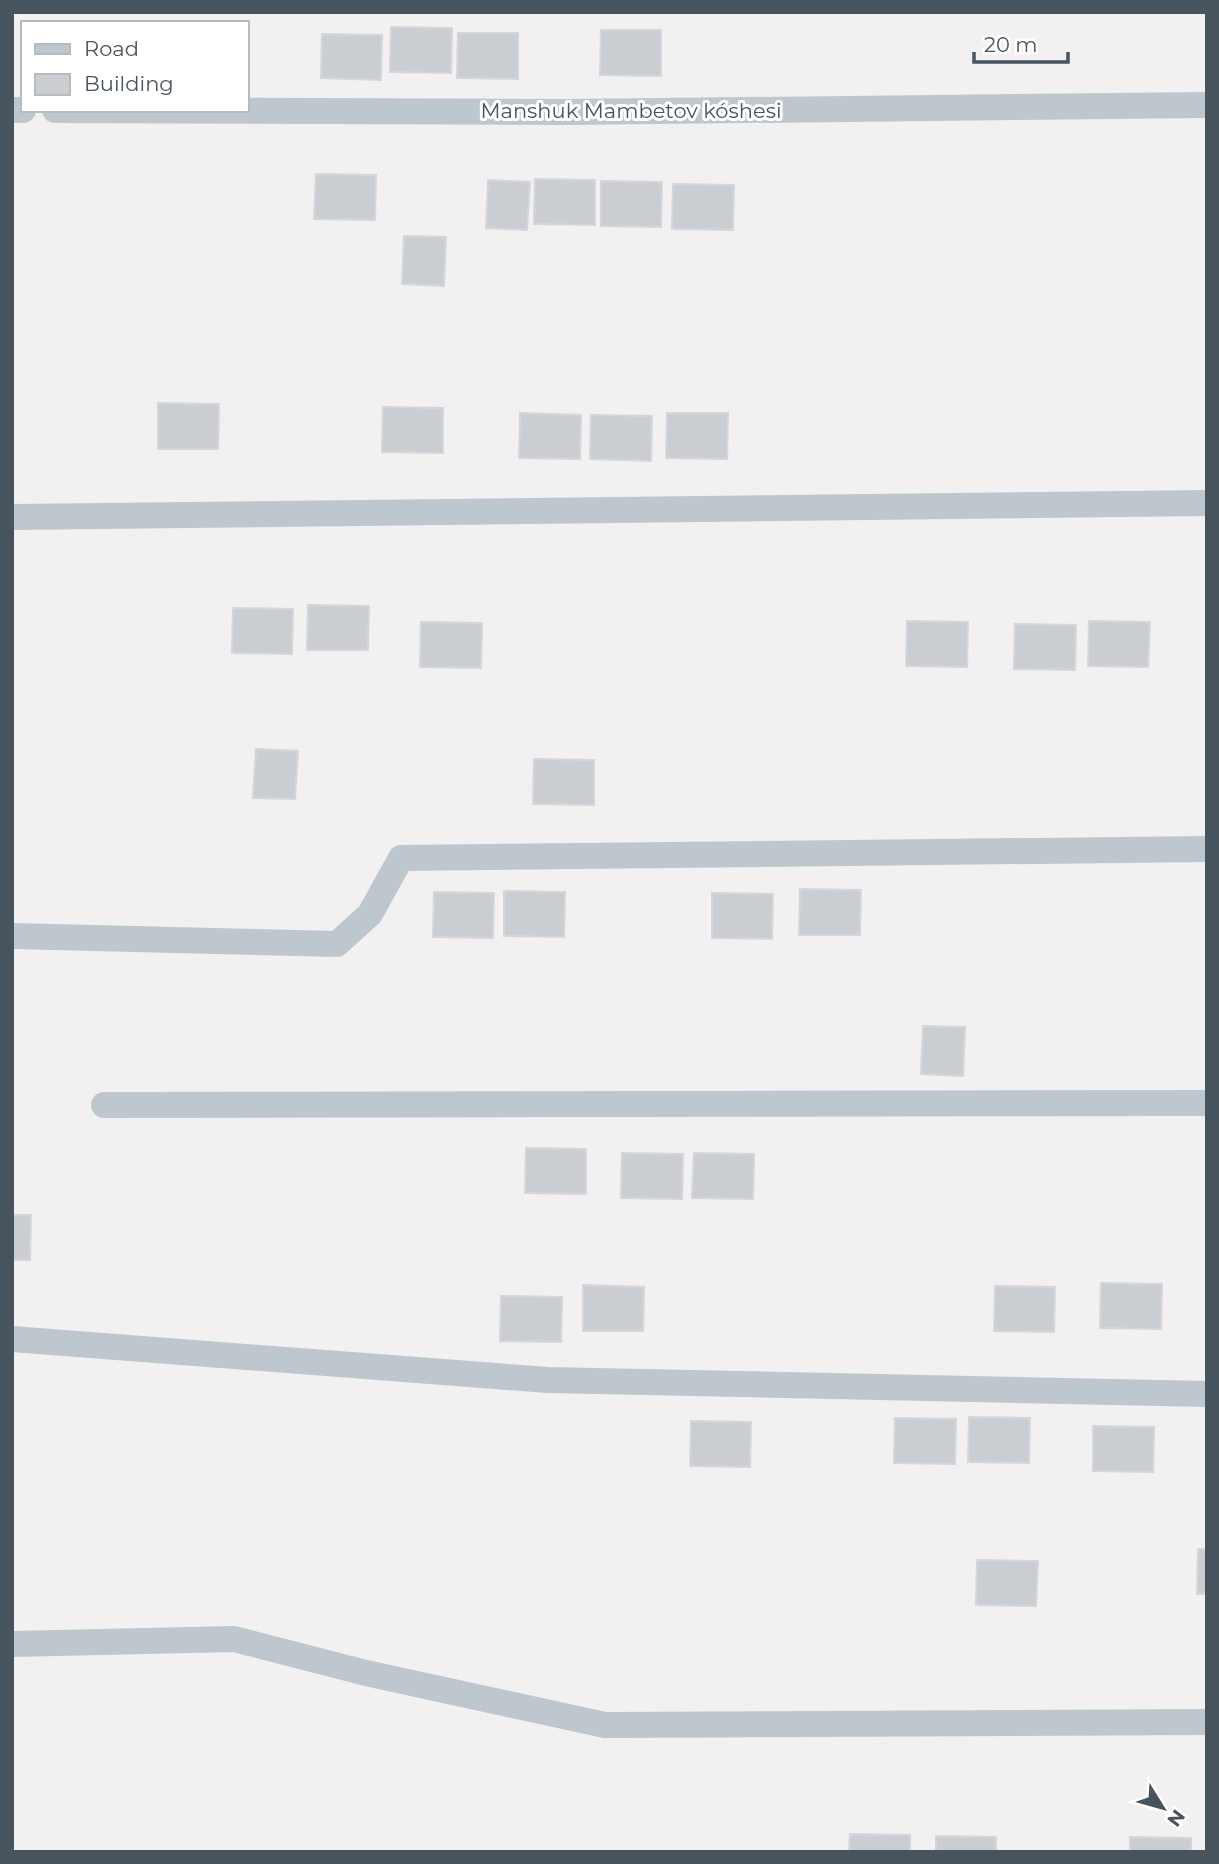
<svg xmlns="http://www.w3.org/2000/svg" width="1219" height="1864" font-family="Montserrat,sans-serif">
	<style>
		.building { fill: #cacdd2; stroke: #d4d6db; stroke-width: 2 }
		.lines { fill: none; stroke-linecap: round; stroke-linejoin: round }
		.street { stroke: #bec7ce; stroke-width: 26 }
		.labels { text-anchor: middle; stroke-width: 6; stroke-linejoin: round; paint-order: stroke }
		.street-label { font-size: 21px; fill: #48545d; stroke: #fff }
	</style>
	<rect width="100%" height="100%" fill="#f2f0f0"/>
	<path class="building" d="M 391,27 L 452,28 L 451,73 L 390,72 Z
		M 601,30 L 661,30 L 661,76 L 600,75 Z
		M 458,33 L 518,33 L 518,79 L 457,78 Z
		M 322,34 L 382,35 L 381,80 L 321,78 Z
		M 316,174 L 376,175 L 375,220 L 314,219 Z
		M 535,179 L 595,180 L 595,225 L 534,224 Z
		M 488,180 L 530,182 L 527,230 L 486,228 Z
		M 601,181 L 662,182 L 661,227 L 601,226 Z
		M 673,184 L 734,185 L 733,230 L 672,229 Z
		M 404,236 L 446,237 L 444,286 L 402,284 Z
		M 158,403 L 219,404 L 218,449 L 158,449 Z
		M 383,407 L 443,408 L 443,453 L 382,452 Z
		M 520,413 L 581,415 L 580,459 L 519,458 Z
		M 667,413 L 728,413 L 727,459 L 666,458 Z
		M 591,415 L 652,416 L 651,461 L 590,459 Z
		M 308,605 L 369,606 L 368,650 L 307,650 Z
		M 233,608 L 293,609 L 292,654 L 232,653 Z
		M 907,621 L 968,622 L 967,667 L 906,666 Z
		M 1089,621 L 1150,622 L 1148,667 L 1088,666 Z
		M 421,622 L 482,623 L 481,668 L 420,667 Z
		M 1015,624 L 1076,625 L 1075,670 L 1014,669 Z
		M 256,749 L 298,751 L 295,799 L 253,798 Z
		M 534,759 L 594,760 L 594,805 L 533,804 Z
		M 800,889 L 861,890 L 860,935 L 799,935 Z
		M 504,891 L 565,892 L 564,937 L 504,936 Z
		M 434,892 L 494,893 L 493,938 L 433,937 Z
		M 712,893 L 773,894 L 772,939 L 712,938 Z
		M 923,1026 L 965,1027 L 963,1076 L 921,1074 Z
		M 526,1148 L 586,1149 L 586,1194 L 525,1193 Z
		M 622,1153 L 683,1154 L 682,1199 L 621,1198 Z
		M 694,1153 L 754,1154 L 753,1199 L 692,1198 Z
		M 12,1215 L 31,1215 L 30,1260 L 12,1260 Z
		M 1101,1283 L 1162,1284 L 1161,1329 L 1100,1328 Z
		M 583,1285 L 644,1287 L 643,1331 L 583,1331 Z
		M 995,1286 L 1055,1287 L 1054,1332 L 994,1331 Z
		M 501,1296 L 562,1297 L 561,1342 L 500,1341 Z
		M 969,1417 L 1030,1418 L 1029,1463 L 968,1462 Z
		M 895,1418 L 956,1419 L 955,1464 L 894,1463 Z
		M 691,1421 L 751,1422 L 750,1467 L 690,1466 Z
		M 1093,1426 L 1154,1427 L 1153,1472 L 1093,1471 Z
		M 1198,1549 L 1207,1549 L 1207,1594 L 1197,1594 Z
		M 977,1560 L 1038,1561 L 1036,1606 L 976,1605 Z
		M 850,1834 L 910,1835 L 910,1852 L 849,1852 Z
		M 936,1836 L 996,1837 L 996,1852 L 936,1852 Z
		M 1130,1837 L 1191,1838 L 1191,1852 L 1130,1852 Z"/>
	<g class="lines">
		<path class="street" d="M 12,110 L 23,110
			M 55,110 L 570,112 L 1207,105
			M 12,517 L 1207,503
			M 12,936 L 337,944 L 370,914 L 401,858 L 1207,849
			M 104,1105 L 1207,1103
			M 12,1339 L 548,1380 L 1207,1394
			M 12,1644 L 234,1639 L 366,1673 L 605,1725 L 1207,1722"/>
	</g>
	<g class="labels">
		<g class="street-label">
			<text x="631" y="118">Manshuk Mambetov kóshesi</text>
		</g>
	</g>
	<rect width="1219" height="1864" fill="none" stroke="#48545d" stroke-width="28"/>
	<rect x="21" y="21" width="228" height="91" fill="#ffffff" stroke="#b6bbbe" stroke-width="2"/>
	<rect x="35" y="44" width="35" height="10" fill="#bec7ce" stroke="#b6bbbe" stroke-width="2"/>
	<text x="84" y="56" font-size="21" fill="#48545d">Road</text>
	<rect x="35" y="74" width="35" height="21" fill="#cacdd2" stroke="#b6bbbe" stroke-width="2"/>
	<text x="84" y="91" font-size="21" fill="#48545d">Building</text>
	<g transform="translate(1163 1808) rotate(127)" stroke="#ffffff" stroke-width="5" paint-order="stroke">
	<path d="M0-5L12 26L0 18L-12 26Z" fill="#48545d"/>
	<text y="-10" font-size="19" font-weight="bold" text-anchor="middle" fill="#48545d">N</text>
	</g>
	<path d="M974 52v10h94v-10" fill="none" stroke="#48545d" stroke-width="3.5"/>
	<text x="984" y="52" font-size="21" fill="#48545d" stroke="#ffffff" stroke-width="5" paint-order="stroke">20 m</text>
</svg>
